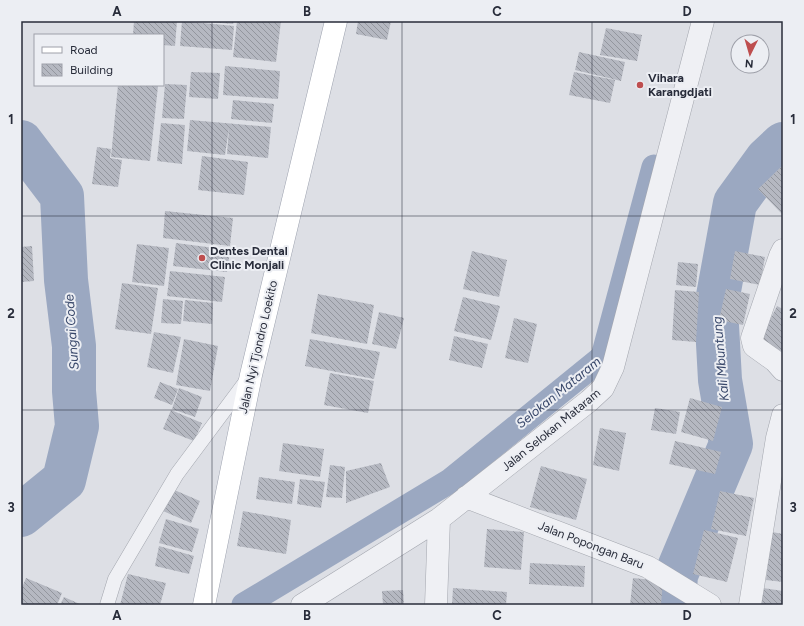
<svg xmlns="http://www.w3.org/2000/svg" width="804" height="626" font-family="Figtree,sans-serif">
	<style>
		.lines { fill: none; stroke-linecap: round; stroke-linejoin: round }
		.canal { stroke: #9ba8c1; stroke-width: 25 }
		.river { stroke: #9ba8c1; stroke-width: 44 }
		.building { fill: url(#building-back-hatch) }
		.service-casing { stroke: #a3a6ae; stroke-width: 15 }
		.minor-casing { stroke: #a3a6ae; stroke-width: 23 }
		.primary-casing { stroke: #9da2af; stroke-width: 23 }
		.service { stroke: #eff0f4; stroke-width: 14 }
		.minor { stroke: #eff0f4; stroke-width: 22 }
		.primary { stroke: #fff; stroke-width: 22 }
		.grid { fill: none; stroke: #282c3a; stroke-width: 1; stroke-opacity: 0.55 }
		.poi-dot { fill: #be4e4f; stroke: #eceef3; stroke-width: 1.5 }
		.labels { text-anchor: middle; stroke-width: 4; stroke-linejoin: round; paint-order: stroke }
		.poi-label { font-size: 12px; font-weight: bold; fill: #282c3a; stroke: #eceef3; text-anchor: start }
		.street-label { font-size: 12px; fill: #282c3a; stroke: #eceef3 }
		.water-label { font-size: 13px; font-style: italic; fill: #374669; stroke: #eceef3 }
		.neatline { fill: none; stroke: #282c3a; stroke-width: 1.5 }
		.grid-label { font-size: 13px; text-anchor: middle; font-weight: bold; fill: #282c3a }
	</style>
	<defs>
		<pattern id="building-back-hatch" width="6" height="6" patternUnits="userSpaceOnUse"><rect width="6" height="6" fill="#b5b8c1"/><path d="M-1 5l2 2M0 0l6 6M5-1l2 2" fill="none" stroke="#93969e"/></pattern>
	</defs>
	<rect width="100%" height="100%" fill="#dddfe5"/>
	<g class="lines">
		<path class="canal" d="M 244,605 L 450,481 L 603,357 L 654,167"/>
		<path class="river" d="M 21,142 L 62,196 L 66,280 L 74,346 L 74,391 L 77,426 L 64,480 L 21,515
			M 674,605 L 676,575 L 731,444 L 720,380 L 716,307 L 735,203 L 767,159 L 783,144"/>
	</g>
	<path class="building" d="M 134,21 L 177,21 L 175,46 L 163,45 L 163,35 L 133,35 Z
		M 182,21 L 234,26 L 232,50 L 180,46 Z
		M 210,21 L 234,21 L 233,24 L 210,22 Z
		M 237,21 L 281,21 L 276,62 L 233,57 Z
		M 358,21 L 391,21 L 387,40 L 356,34 Z
		M 606,28 L 642,35 L 637,61 L 600,55 Z
		M 579,52 L 625,62 L 621,81 L 575,70 Z
		M 225,66 L 280,71 L 278,99 L 223,95 Z
		M 191,72 L 220,73 L 218,99 L 189,97 Z
		M 574,72 L 615,80 L 610,103 L 569,95 Z
		M 165,84 L 187,85 L 184,119 L 162,118 Z
		M 118,85 L 158,86 L 150,161 L 111,157 Z
		M 233,100 L 274,104 L 272,123 L 231,119 Z
		M 190,120 L 271,127 L 268,158 L 227,154 L 229,128 L 225,155 L 187,151 Z
		M 161,123 L 185,125 L 182,164 L 157,161 Z
		M 97,147 L 111,149 L 110,158 L 122,160 L 118,187 L 92,184 Z
		M 202,156 L 248,162 L 244,195 L 198,190 Z
		M 783,165 L 783,215 L 758,189 Z
		M 165,211 L 233,218 L 230,246 L 163,238 Z
		M 176,243 L 230,250 L 227,272 L 173,266 Z
		M 137,244 L 169,248 L 164,286 L 132,282 Z
		M 32,246 L 34,281 L 21,282 L 21,247 Z
		M 472,251 L 507,260 L 499,297 L 463,289 Z
		M 735,251 L 765,257 L 760,285 L 730,279 Z
		M 678,262 L 698,264 L 696,287 L 676,285 Z
		M 170,271 L 225,277 L 222,302 L 167,296 Z
		M 122,283 L 158,288 L 151,334 L 115,329 Z
		M 726,289 L 750,294 L 743,325 L 719,320 Z
		M 675,290 L 699,292 L 696,342 L 672,340 Z
		M 318,294 L 374,305 L 367,344 L 311,333 Z
		M 463,297 L 500,306 L 491,340 L 454,331 Z
		M 163,299 L 183,301 L 181,324 L 161,323 Z
		M 185,300 L 213,303 L 212,324 L 183,321 Z
		M 777,306 L 783,309 L 783,352 L 760,340 Z
		M 379,312 L 404,318 L 396,349 L 372,344 Z
		M 514,318 L 537,324 L 528,363 L 505,358 Z
		M 154,332 L 181,337 L 173,373 L 147,367 Z
		M 454,336 L 488,344 L 482,368 L 449,360 Z
		M 184,339 L 218,346 L 210,391 L 176,385 Z
		M 310,339 L 380,352 L 374,379 L 305,366 Z
		M 330,373 L 374,381 L 368,413 L 324,405 Z
		M 160,382 L 178,389 L 172,405 L 154,398 Z
		M 179,388 L 202,397 L 195,417 L 172,409 Z
		M 690,398 L 722,407 L 713,441 L 681,432 Z
		M 655,408 L 680,412 L 676,434 L 651,430 Z
		M 171,410 L 202,423 L 194,441 L 163,429 Z
		M 600,428 L 626,433 L 619,471 L 593,465 Z
		M 675,441 L 721,452 L 715,474 L 669,464 Z
		M 283,443 L 324,449 L 320,477 L 279,471 Z
		M 381,463 L 390,487 L 346,503 L 346,471 Z
		M 330,465 L 345,467 L 342,498 L 326,497 Z
		M 541,466 L 587,479 L 576,520 L 530,507 Z
		M 259,477 L 295,482 L 292,504 L 256,499 Z
		M 300,479 L 325,482 L 321,508 L 297,504 Z
		M 172,489 L 200,501 L 191,523 L 163,511 Z
		M 720,491 L 754,498 L 746,536 L 711,529 Z
		M 243,511 L 291,520 L 286,554 L 237,546 Z
		M 166,519 L 199,529 L 192,552 L 159,543 Z
		M 487,529 L 524,532 L 521,570 L 484,567 Z
		M 704,530 L 738,538 L 727,582 L 693,574 Z
		M 772,532 L 783,534 L 783,582 L 766,580 Z
		M 159,546 L 194,556 L 189,574 L 155,566 Z
		M 530,563 L 585,566 L 584,587 L 529,584 Z
		M 128,574 L 166,583 L 160,605 L 120,605 Z
		M 26,578 L 62,593 L 57,605 L 21,605 L 21,590 Z
		M 633,578 L 663,581 L 661,605 L 630,605 Z
		M 453,588 L 507,592 L 506,605 L 452,605 Z
		M 763,588 L 783,591 L 783,605 L 760,605 Z
		M 403,590 L 404,605 L 383,605 L 382,591 Z
		M 64,597 L 82,605 L 60,605 Z"/>
	<g class="lines">
		<g class="service-casing">
			<path id="service" d="M 107,605 L 115,579 L 177,474 L 247,380"/>
		</g>
		<g class="minor-casing">
			<path id="minor" d="M 783,250 L 780,256 L 752,338 L 754,346 L 775,361 L 783,370
				M 466,497 L 648,567 L 710,605
				M 302,605 L 439,519 L 589,401 L 603,388 L 613,367 L 703,21
				M 436,605 L 439,519
				M 750,605 L 777,438 L 783,415"/>
		</g>
		<g class="primary-casing">
			<path id="primary" d="M 204,605 L 251,375 L 336,21"/>
		</g>
		<use href="#service" class="service"/>
		<use href="#minor" class="minor"/>
		<use href="#primary" class="primary"/>
	</g>
	<path class="grid" d="M 212,21 L 212,605M 402,21 L 402,605M 592,21 L 592,605M 21,216 L 783,216M 21,410 L 783,410"/>
	<g class="poi-dot">
		<circle cx="640" cy="85" r="4"/>
		<circle cx="202" cy="258" r="4"/>
	</g>
	<g class="labels">
		<g class="poi-label">
			<text x="648" y="82">Vihara<tspan x="648" dy="14">Karangdjati</tspan></text>
			<text x="210" y="255">Dentes Dental<tspan x="210" dy="14">Clinic Monjali</tspan></text>
		</g>
		<g class="street-label">
			<text transform="translate(258 347) rotate(-77)" y="4">Jalan Nyi Tjondro Loekito</text>
			<text transform="translate(551 430) rotate(-39)" y="4">Jalan Selokan Mataram</text>
			<text transform="translate(591 545) rotate(21)" y="4">Jalan Popongan Baru</text>
		</g>
		<g class="water-label">
			<text transform="translate(71 332) rotate(-94)" y="5">Sungai Code</text>
			<text transform="translate(720 359) rotate(-95)" y="5">Kali Mbuntung</text>
			<text transform="translate(558 392) rotate(-39)" y="5">Selokan Mataram</text>
		</g>
	</g>
	<rect width="804" height="626" fill="none" stroke="#eceef3" stroke-width="44"/>
	<rect x="34" y="34" width="130" height="52" fill="#eceef3" stroke="#9ea0a9"/>
	<rect x="42" y="47" width="20" height="6" fill="#ffffff" stroke="#9ea0a9"/>
	<text x="70" y="54" font-size="12" fill="#282c3a">Road</text>
	<rect x="42" y="64" width="20" height="12" fill="url(#building-back-hatch)" stroke="#9ea0a9"/>
	<text x="70" y="74" font-size="12" fill="#282c3a">Building</text>
	<g transform="translate(750 54) rotate(185)"><circle r="19" fill="#eceef3" stroke="#9ea0a9"/>
	<path d="M0-3L7 15L0 10L-7 15Z" fill="#be4e4f"/>
	<text y="-6" font-size="11" font-weight="bold" text-anchor="middle" fill="#282c3a">N</text>
	</g>
	<rect x="22" y="22" width="760" height="582" class="neatline"/>
	<g class="grid-label">
		<text x="117" y="16">A</text>
		<text x="307" y="16">B</text>
		<text x="497" y="16">C</text>
		<text x="687" y="16">D</text>
		<text x="11" y="124">1</text>
		<text x="793" y="124">1</text>
		<text x="11" y="318">2</text>
		<text x="793" y="318">2</text>
		<text x="11" y="512">3</text>
		<text x="793" y="512">3</text>
		<text x="117" y="620">A</text>
		<text x="307" y="620">B</text>
		<text x="497" y="620">C</text>
		<text x="687" y="620">D</text>
	</g>
</svg>
